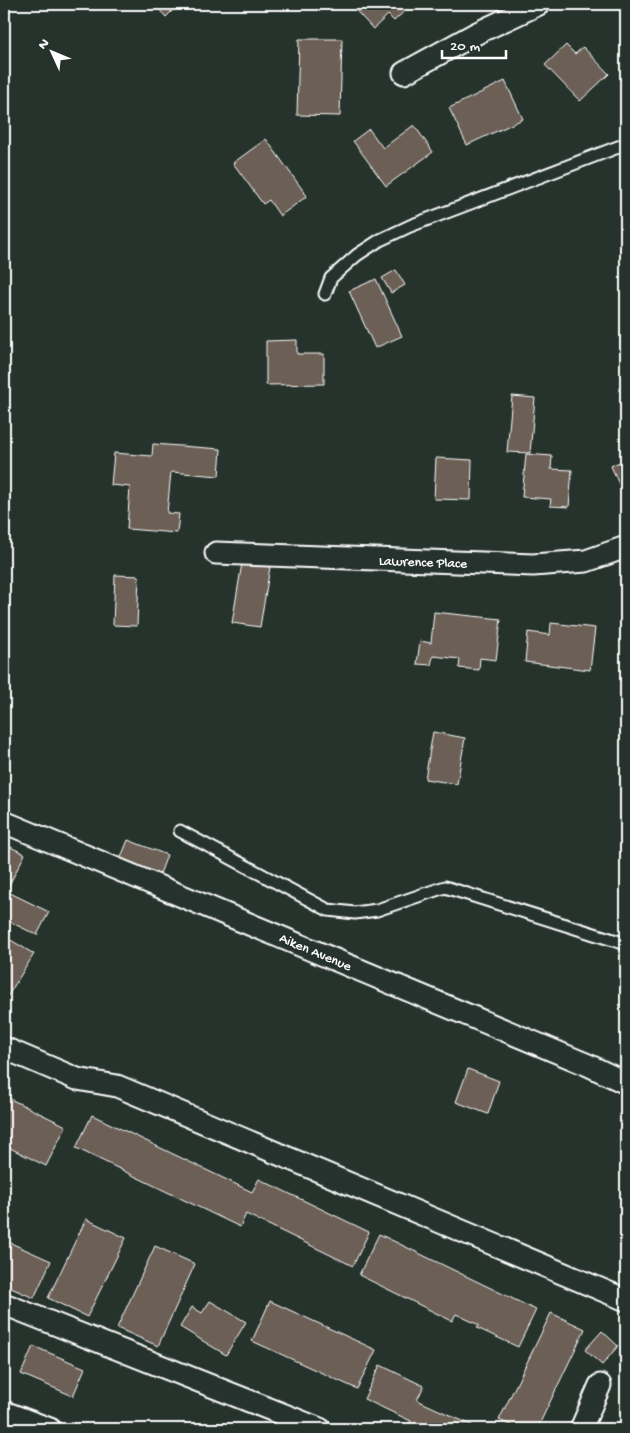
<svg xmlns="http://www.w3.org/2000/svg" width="630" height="1433" font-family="'Gochi Hand',sans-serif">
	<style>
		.building { fill: #6c6057; stroke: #fff }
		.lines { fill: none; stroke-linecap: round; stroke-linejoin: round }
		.lane-casing { stroke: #fff; stroke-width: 15 }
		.street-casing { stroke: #fff; stroke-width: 25 }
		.lane { stroke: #26332d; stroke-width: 11 }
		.street { stroke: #26332d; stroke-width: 21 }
		.labels { text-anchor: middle; stroke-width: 4; stroke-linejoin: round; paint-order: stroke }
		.street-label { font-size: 14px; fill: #fff; stroke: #26332d }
	</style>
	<rect width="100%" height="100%" fill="#26332d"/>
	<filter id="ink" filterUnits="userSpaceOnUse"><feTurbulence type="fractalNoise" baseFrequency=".02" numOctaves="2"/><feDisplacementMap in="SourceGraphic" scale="10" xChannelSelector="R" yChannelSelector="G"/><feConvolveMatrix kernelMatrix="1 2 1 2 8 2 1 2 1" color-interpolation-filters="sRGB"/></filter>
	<g filter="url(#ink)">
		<path class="building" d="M 154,4 L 179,4 L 166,17 Z
			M 350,4 L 412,4 L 394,21 L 388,15 L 373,29 Z
			M 299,39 L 342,39 L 340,116 L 297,115 Z
			M 566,45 L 575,54 L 583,47 L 609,74 L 580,101 L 545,65 Z
			M 505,81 L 523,119 L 467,145 L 449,108 Z
			M 414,125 L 433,152 L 386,186 L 353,141 L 369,129 L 383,148 Z
			M 266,139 L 307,196 L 280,216 L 269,200 L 263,204 L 233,163 Z
			M 396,270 L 405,285 L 391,293 L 382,278 Z
			M 376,279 L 402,336 L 375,348 L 349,291 Z
			M 297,340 L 297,354 L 324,354 L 324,384 L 266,385 L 266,341 Z
			M 512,396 L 535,398 L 530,453 L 507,452 Z
			M 153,444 L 221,449 L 219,476 L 171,472 L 167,513 L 179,514 L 177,533 L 127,529 L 130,487 L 111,485 L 114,453 L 152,456 Z
			M 526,454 L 552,456 L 551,469 L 572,470 L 569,507 L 550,506 L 551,499 L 522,497 Z
			M 436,458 L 472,460 L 471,500 L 434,499 Z
			M 626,459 L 626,497 L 625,498 L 611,466 Z
			M 242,563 L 270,567 L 260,627 L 232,623 Z
			M 115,575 L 139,576 L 137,626 L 113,625 Z
			M 434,612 L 501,619 L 496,660 L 480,658 L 479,670 L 459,668 L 460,659 L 433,656 L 431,665 L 417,664 L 420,641 L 431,643 Z
			M 551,623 L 595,628 L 590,670 L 525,662 L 528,632 L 550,635 Z
			M 433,732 L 465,738 L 457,784 L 425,779 Z
			M 128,840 L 167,855 L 157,882 L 117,867 Z
			M 4,844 L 25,854 L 6,891 L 49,912 L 37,935 L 4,919 Z
			M 4,936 L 34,954 L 4,1002 Z
			M 468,1069 L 499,1081 L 488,1114 L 456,1102 Z
			M 4,1096 L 66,1126 L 46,1166 L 4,1145 Z
			M 92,1115 L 252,1192 L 259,1179 L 369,1232 L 353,1266 L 246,1214 L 240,1227 L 76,1148 Z
			M 86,1219 L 126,1238 L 87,1317 L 48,1298 Z
			M 379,1234 L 536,1310 L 518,1347 L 477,1328 L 479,1325 L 456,1314 L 452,1321 L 359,1275 Z
			M 4,1240 L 51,1261 L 34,1298 L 4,1285 Z
			M 155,1246 L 195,1264 L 158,1346 L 117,1328 Z
			M 210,1301 L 246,1322 L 226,1355 L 180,1327 L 192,1307 L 202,1313 Z
			M 270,1301 L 376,1350 L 357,1389 L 252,1341 Z
			M 551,1313 L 585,1329 L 537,1429 L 519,1429 L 499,1420 Z
			M 602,1331 L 618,1346 L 602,1365 L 585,1350 Z
			M 33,1346 L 85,1368 L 73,1396 L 21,1374 Z
			M 380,1365 L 424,1386 L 417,1400 L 480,1429 L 407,1429 L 411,1421 L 364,1399 Z"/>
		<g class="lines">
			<g class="lane-casing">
				<path id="lane" d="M 325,294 L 331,278 L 357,255 L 380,240 L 410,226 L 626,144
					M 180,831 L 328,910 L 355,913 L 377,910 L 445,887 L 626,944"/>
			</g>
			<g class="street-casing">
				<path id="street" d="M 404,73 L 477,33 L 539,4
					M 216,553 L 533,565 L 586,561 L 626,547
					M 4,822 L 588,1065 L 626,1083
					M 4,1048 L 77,1079 L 117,1086 L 626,1300
					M 4,1304 L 320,1429
					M 4,1412 L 50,1429
					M 581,1429 L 600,1385"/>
			</g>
			<use href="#lane" class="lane"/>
			<use href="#street" class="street"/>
		</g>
	</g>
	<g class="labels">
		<g class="street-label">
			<text transform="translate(423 561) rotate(2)" y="5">Lawrence Place</text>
			<text transform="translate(316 951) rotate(23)" y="5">Aiken Avenue</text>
		</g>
	</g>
	<rect width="630" height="1433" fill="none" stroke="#26332d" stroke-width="20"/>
	<rect x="10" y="10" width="610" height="1413" fill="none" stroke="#fff" stroke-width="2" filter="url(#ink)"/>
	<g transform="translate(52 52) rotate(314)" stroke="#26332d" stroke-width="4" paint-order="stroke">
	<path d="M0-4L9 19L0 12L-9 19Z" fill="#ffffff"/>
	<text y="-8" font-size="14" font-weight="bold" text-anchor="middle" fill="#ffffff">N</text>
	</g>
	<path d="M442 50v8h64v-8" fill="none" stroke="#ffffff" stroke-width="2.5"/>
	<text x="450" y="50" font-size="15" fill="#ffffff" stroke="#26332d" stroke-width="4" paint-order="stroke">20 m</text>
</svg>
